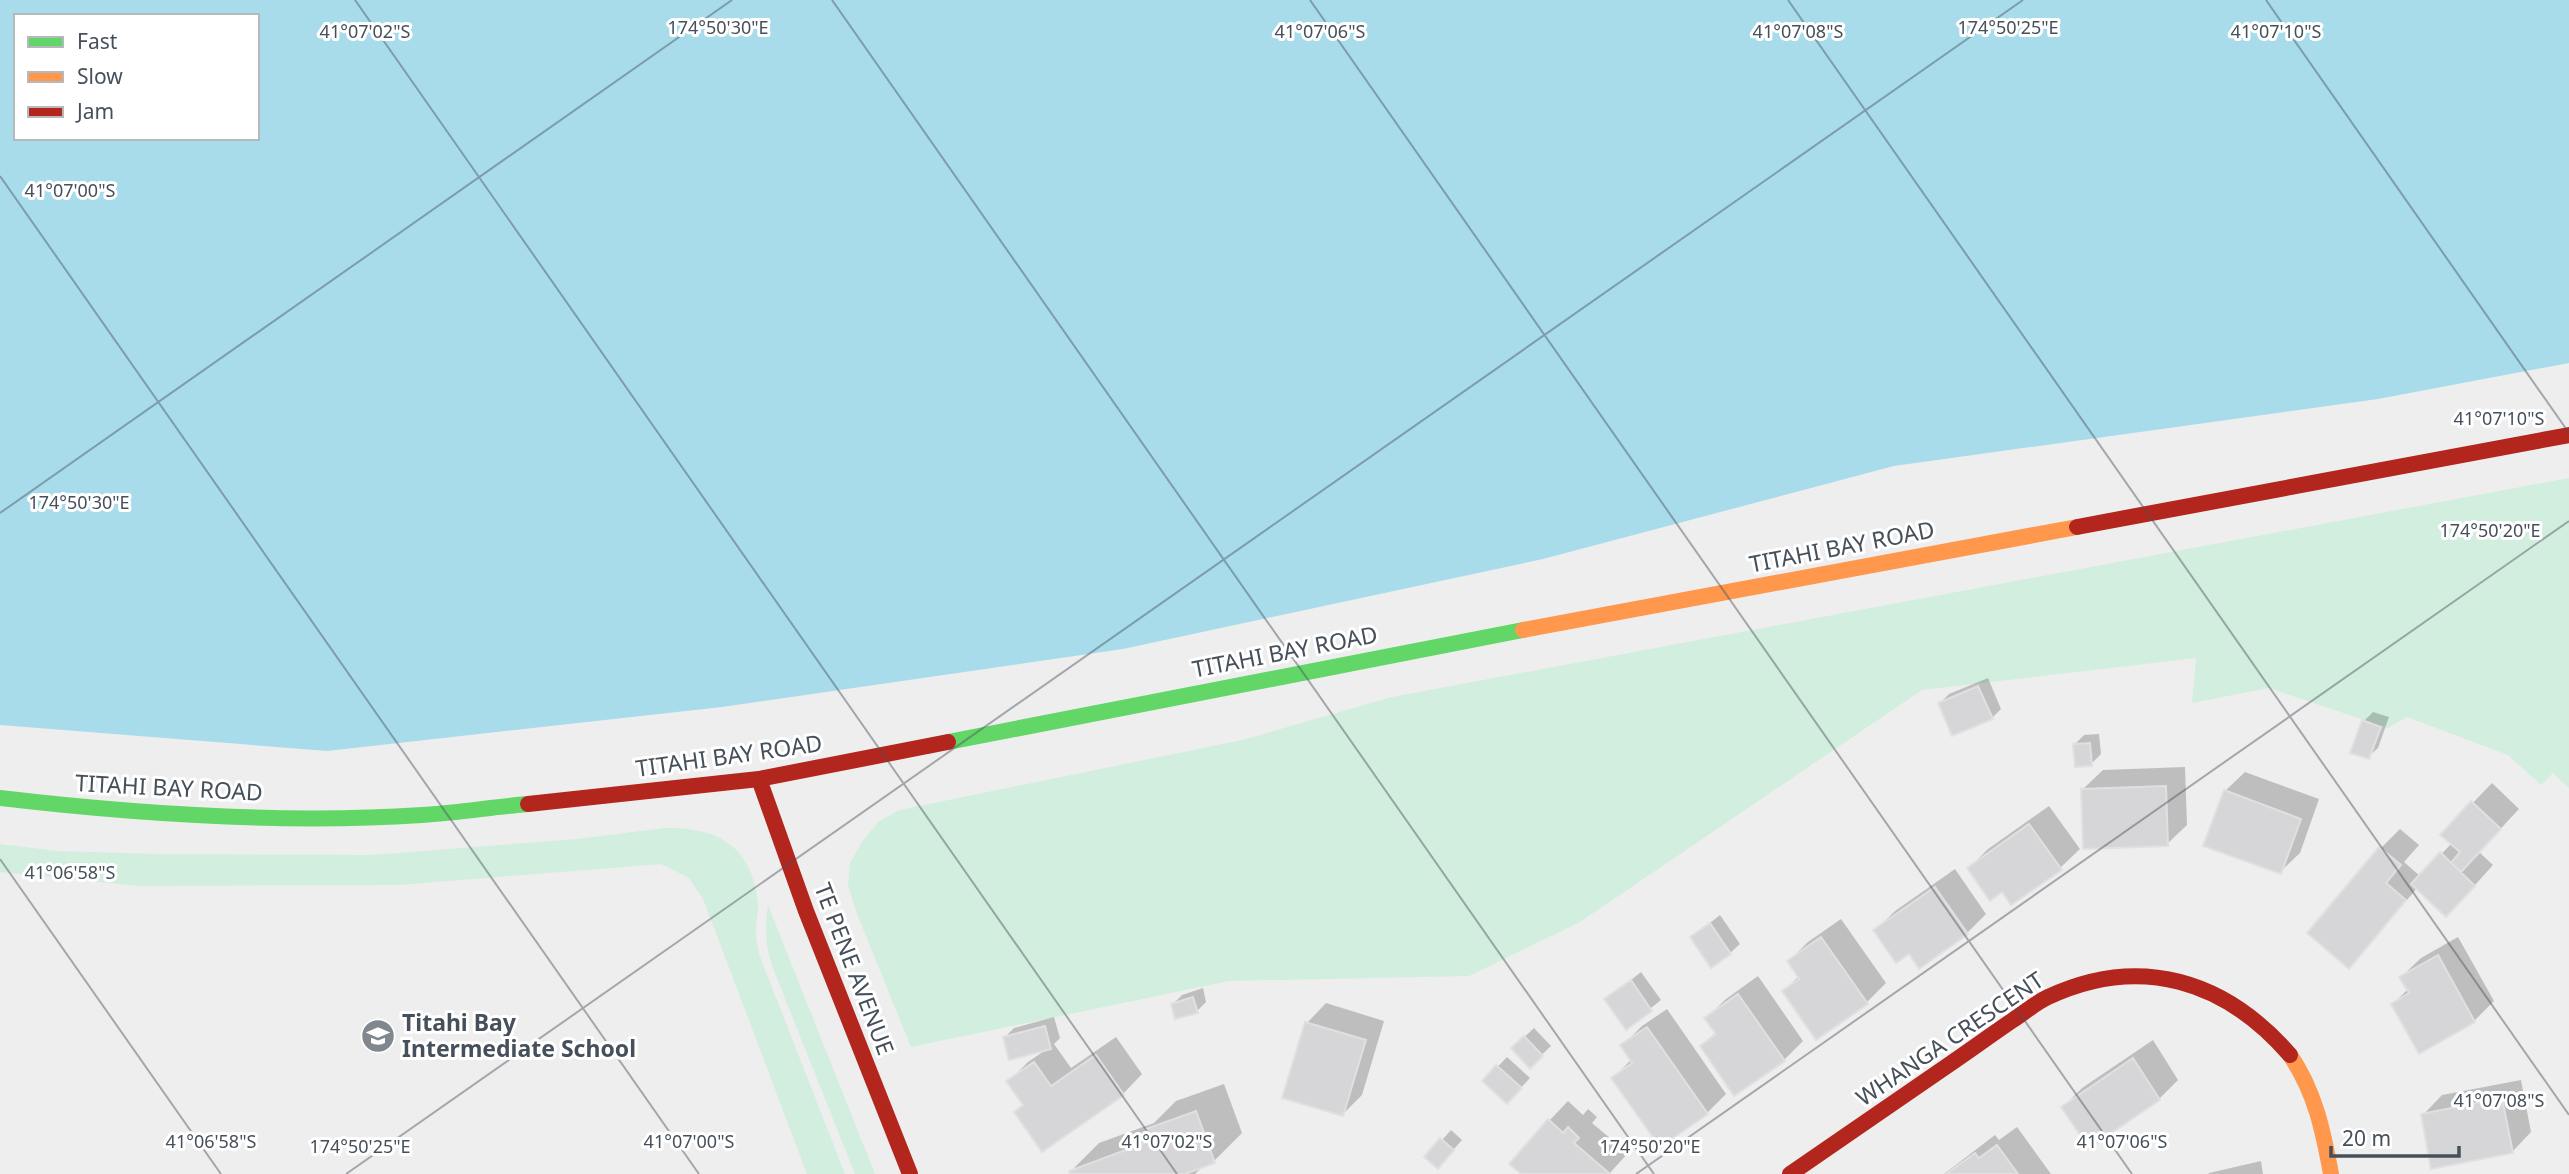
<svg xmlns="http://www.w3.org/2000/svg" width="2569" height="1174" font-family="'Noto Sans',sans-serif">
	<style>
		.green { fill: #d2eede }
		.water { fill: #a8dceb; fill-rule: evenodd }
		.shadow { fill: #0003 }
		.building { fill: #d6d6d8; stroke: #e0e0e1; stroke-width: 2 }
		.lines { fill: none; stroke-linecap: round; stroke-linejoin: round }
		.fast { stroke: #63d668; stroke-width: 16 }
		.slow { stroke: #ff974d; stroke-width: 16 }
		.jam { stroke: #b3261e; stroke-width: 16 }
		.ticks { fill: none; stroke: #46505b; stroke-width: 2; stroke-opacity: 0.45 }
		.labels { text-anchor: middle; stroke-width: 6; stroke-linejoin: round; paint-order: stroke }
		.street-label { font-size: 23px; fill: #46505b; stroke: #fff }
		.poi-label { font-size: 23px; font-weight: bold; fill: #46505b; stroke: #fff; text-anchor: start }
		.ticks-label { font-size: 18px; text-anchor: middle; fill: #46505b; stroke: #fff; stroke-width: 6; stroke-linejoin: round; paint-order: stroke }
	</style>
	<rect width="100%" height="100%" fill="#efeeee"/>
	<path class="green" d="M 2569,478 L 2569,788 L 2553,773 L 2541,785 L 2508,755 L 2407,717 L 2388,728 L 2269,688 L 2192,703 L 2196,658 L 1922,690 L 1580,922 L 1469,976 L 1229,981 L 911,1047 L 857,914 L 848,885 L 850,863 L 863,840 L 879,821 L 900,810 L 1242,740 L 1392,697 Z
		M 664,828 C 719,827 752,846 758,904 C 759,914 755,923 756,932 C 756,939 758,947 759,954 L 845,1174 L 807,1174 L 703,899 L 689,878 L 661,864 L 399,885 L 139,886 L 0,872 L 0,844 L 57,851 L 158,854 L 371,855 L 577,839 Z
		M 768,905 L 875,1174 L 855,1174 L 774,971 C 765,948 765,929 768,905 Z"/>
	<path class="water" d="M 0,0 L 2569,0 L 2569,363 L 2378,399 L 1894,466 L 1543,559 L 1123,649 L 722,707 L 327,751 L 0,725 ZM 16,16 L 257,16 L 257,138 L 16,138 Z"/>
	<path class="shadow" d="M 1988,678 L 2001,709 L 1992,718 L 1940,703 L 1949,694 Z
		M 2373,712 L 2389,717 L 2378,748 L 2368,757 L 2364,721 Z
		M 2099,734 L 2101,754 L 2091,764 L 2075,744 L 2084,735 Z
		M 2185,767 L 2187,825 L 2167,844 L 2083,789 L 2103,770 Z
		M 2245,772 L 2319,799 L 2300,853 L 2280,872 L 2225,791 Z
		M 2492,783 L 2519,809 L 2479,852 L 2493,865 L 2466,895 L 2417,888 L 2368,947 L 2349,966 L 2310,933 L 2381,848 L 2400,829 L 2419,845 L 2404,862 L 2420,876 L 2452,843 L 2443,834 Z
		M 2049,806 L 2080,849 L 2060,868 L 2003,890 L 1969,868 L 1988,849 Z
		M 1955,869 L 1986,914 L 1967,933 L 1920,966 L 1909,951 L 1876,930 L 1895,911 Z
		M 1720,915 L 1740,944 L 1730,953 L 1692,937 Z
		M 1841,919 L 1886,983 L 1867,1002 L 1816,1037 L 1784,991 L 1799,976 L 1789,961 L 1808,942 Z
		M 2458,937 L 2494,1001 L 2474,1021 L 2420,1051 L 2393,1004 L 2408,989 L 2401,977 L 2421,958 Z
		M 1641,972 L 1661,1000 L 1626,1028 L 1606,1000 Z
		M 1758,976 L 1803,1041 L 1784,1060 L 1702,1046 L 1716,1032 L 1706,1018 L 1726,999 Z
		M 1203,988 L 1206,1002 L 1197,1011 L 1173,1004 L 1182,995 Z
		M 1326,1003 L 1384,1021 L 1362,1095 L 1343,1114 L 1307,1023 Z
		M 1667,1009 L 1726,1094 L 1707,1113 L 1613,1078 L 1632,1059 L 1623,1045 L 1642,1026 Z
		M 1054,1017 L 1060,1038 L 1054,1044 L 1071,1068 L 1116,1037 L 1142,1074 L 1123,1094 L 1025,1104 L 1009,1081 L 1028,1062 L 1047,1049 L 1005,1037 L 1014,1028 Z
		M 1534,1028 L 1551,1046 L 1530,1066 L 1513,1048 Z
		M 2153,1040 L 2178,1080 L 2159,1099 L 2063,1107 L 2082,1088 Z
		M 1507,1057 L 1530,1078 L 1517,1092 L 1484,1081 Z
		M 2521,1080 L 2531,1132 L 2512,1152 L 2423,1115 L 2442,1095 Z
		M 1224,1084 L 1242,1133 L 1214,1161 L 1204,1165 L 1195,1174 L 1072,1174 L 1071,1171 L 1099,1143 L 1154,1123 L 1176,1101 Z
		M 1568,1101 L 1583,1115 L 1588,1109 L 1597,1117 L 1592,1123 L 1628,1153 L 1609,1174 L 1523,1174 L 1549,1121 Z
		M 2017,1127 L 2051,1174 L 1944,1174 L 1995,1135 L 1999,1140 Z
		M 1451,1130 L 1462,1140 L 1447,1157 L 1427,1157 Z
		M 2261,1161 L 2263,1174 L 2208,1174 L 2209,1173 Z"/>
	<path class="building" d="M 1978,686 L 1993,719 L 1952,736 L 1938,703 Z
		M 2362,720 L 2381,727 L 2369,759 L 2350,753 Z
		M 2090,743 L 2092,766 L 2075,767 L 2073,744 Z
		M 2166,786 L 2168,846 L 2083,849 L 2081,789 Z
		M 2224,790 L 2301,819 L 2281,874 L 2203,846 Z
		M 2471,801 L 2501,829 L 2461,872 L 2451,863 L 2460,852 L 2440,835 Z
		M 2029,824 L 2062,870 L 2011,905 L 2002,892 L 1990,901 L 1967,868 Z
		M 2379,847 L 2401,865 L 2386,883 L 2406,900 L 2349,969 L 2307,933 Z
		M 2440,852 L 2475,886 L 2446,917 L 2411,884 Z
		M 1935,887 L 1968,934 L 1919,969 L 1909,954 L 1896,963 L 1873,930 Z
		M 1710,923 L 1731,954 L 1711,968 L 1690,937 Z
		M 1821,937 L 1868,1004 L 1816,1040 L 1782,991 L 1799,979 L 1787,961 Z
		M 2438,955 L 2475,1022 L 2419,1054 L 2391,1004 L 2409,993 L 2399,977 Z
		M 1631,980 L 1652,1011 L 1626,1030 L 1604,999 Z
		M 1738,994 L 1785,1061 L 1734,1096 L 1700,1046 L 1716,1034 L 1704,1018 Z
		M 1193,997 L 1198,1013 L 1175,1019 L 1171,1004 Z
		M 1305,1022 L 1366,1040 L 1343,1116 L 1282,1098 Z
		M 1045,1026 L 1051,1049 L 1009,1060 L 1003,1037 Z
		M 1647,1027 L 1708,1114 L 1660,1147 L 1611,1078 L 1632,1063 L 1620,1045 Z
		M 1524,1036 L 1543,1056 L 1530,1069 L 1511,1048 Z
		M 1096,1055 L 1124,1095 L 1042,1152 L 1014,1112 L 1023,1105 L 1006,1081 L 1034,1062 L 1051,1086 Z
		M 2133,1058 L 2160,1100 L 2089,1148 L 2061,1107 Z
		M 1496,1065 L 1522,1088 L 1507,1104 L 1482,1081 Z
		M 2502,1098 L 2513,1153 L 2431,1169 L 2421,1114 Z
		M 1196,1111 L 1215,1163 L 1185,1174 L 1070,1174 L 1069,1171 L 1150,1141 L 1146,1129 Z
		M 1548,1119 L 1563,1133 L 1568,1127 L 1579,1138 L 1574,1143 L 1610,1174 L 1521,1174 L 1509,1164 Z
		M 1440,1138 L 1454,1150 L 1438,1169 L 1424,1157 Z
		M 1997,1145 L 2018,1174 L 1946,1174 L 1975,1153 L 1979,1158 Z"/>
	<g class="lines">
		<path class="fast" d="M 948,742 L 1523,630
			M 0,798 C 136,814 285,824 422,815 C 457,813 493,807 528,804"/>
		<path class="slow" d="M 1523,630 L 2077,527
			M 2290,1055 C 2315,1092 2323,1130 2331,1174"/>
		<path class="jam" d="M 2077,527 L 2569,435
			M 759,779 L 806,911 L 910,1174
			M 528,804 L 759,779 L 948,742
			M 1790,1174 C 1842,1138 1895,1102 1947,1066 C 1969,1051 1991,1035 2013,1020 C 2024,1013 2035,1003 2048,997 C 2140,954 2225,980 2290,1055"/>
	</g>
	<path class="ticks" d="M 355,0 L 1177,1174M 832,0 L 1654,1174M 1310,0 L 2132,1174M 1788,0 L 2569,1115M 2266,0 L 2569,433M 0,176 L 699,1174M 0,513 L 732,0M 0,859 L 221,1174M 346,1174 L 2023,0M 1636,1174 L 2569,521"/>
	<defs>
		<g id="school-disc" transform="scale(1.75)"><circle r="9.5" fill="#81878e" stroke="#fff"/><path d="M0-5L7-2L0 1L-7-2ZM-4 1L0 2.5L4 1V4Q0 6-4 4Z" fill="#fff"/></g>
	</defs>
	<g fill-rule="evenodd">
		<use href="#school-disc" x="378" y="1036"/>
	</g>
	<g class="labels">
		<g class="street-label">
			<text transform="translate(1842 547) rotate(-11)" y="8">TITAHI BAY ROAD</text>
			<text transform="translate(1285 652) rotate(-11)" y="8">TITAHI BAY ROAD</text>
			<text transform="translate(729 756) rotate(-8)" y="8">TITAHI BAY ROAD</text>
			<text transform="translate(169 788) rotate(3)" y="8">TITAHI BAY ROAD</text>
			<text transform="translate(854 969) rotate(69)" y="8">TE PENE AVENUE</text>
			<text transform="translate(1950 1039) rotate(-34)" y="8">WHANGA CRESCENT</text>
		</g>
		<g class="poi-label">
			<text x="402" y="1031">Titahi Bay<tspan x="402" dy="26">Intermediate School</tspan></text>
		</g>
	</g>
	<g class="ticks-label">
		<text x="718" y="34">174°50'30"E</text>
		<text x="2008" y="34">174°50'25"E</text>
		<text x="1798" y="38">41°07'08"S</text>
		<text x="2276" y="38">41°07'10"S</text>
		<text x="365" y="38">41°07'02"S</text>
		<text x="1320" y="38">41°07'06"S</text>
		<text x="70" y="197">41°07'00"S</text>
		<text x="2499" y="425">41°07'10"S</text>
		<text x="79" y="509">174°50'30"E</text>
		<text x="2490" y="537">174°50'20"E</text>
		<text x="70" y="879">41°06'58"S</text>
		<text x="2499" y="1107">41°07'08"S</text>
		<text x="211" y="1148">41°06'58"S</text>
		<text x="689" y="1148">41°07'00"S</text>
		<text x="1167" y="1148">41°07'02"S</text>
		<text x="2122" y="1148">41°07'06"S</text>
		<text x="360" y="1153">174°50'25"E</text>
		<text x="1650" y="1153">174°50'20"E</text>
	</g>
	<rect x="14" y="14" width="245" height="126" fill="#ffffff" stroke="#b5b9bd" stroke-width="2"/>
	<rect x="28" y="37" width="35" height="10" fill="#63d668" stroke="#b5b9bd" stroke-width="2"/>
	<text x="77" y="49" font-size="21" fill="#46505b">Fast</text>
	<rect x="28" y="72" width="35" height="10" fill="#ff974d" stroke="#b5b9bd" stroke-width="2"/>
	<text x="77" y="84" font-size="21" fill="#46505b">Slow</text>
	<rect x="28" y="107" width="35" height="10" fill="#b3261e" stroke="#b5b9bd" stroke-width="2"/>
	<text x="77" y="119" font-size="21" fill="#46505b">Jam</text>
	<path d="M2331 1146v10h128v-10" fill="none" stroke="#46505b" stroke-width="3.5"/>
	<text x="2342" y="1146" font-size="21" fill="#46505b" stroke="#ffffff" stroke-width="5" paint-order="stroke">20 m</text>
</svg>
